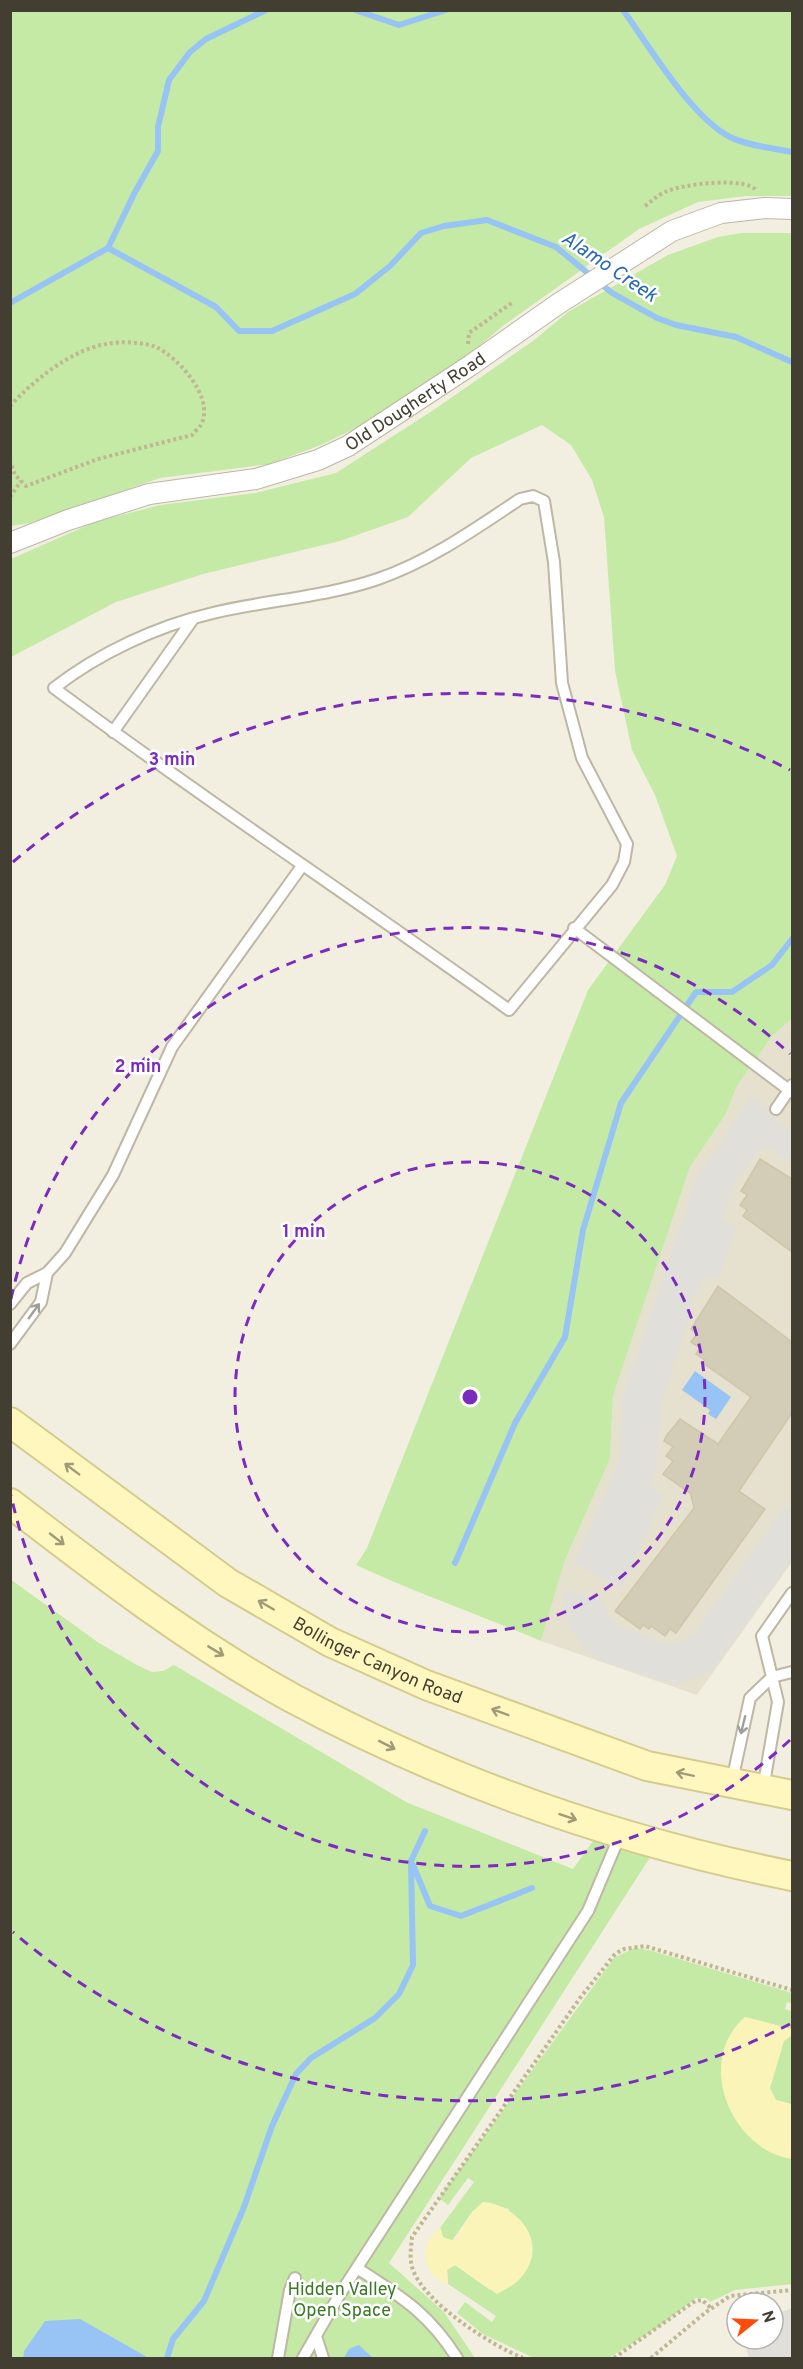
<svg xmlns="http://www.w3.org/2000/svg" width="803" height="2369" font-family="Overpass,sans-serif">
	<style>
		.residential { fill: #e6e1ce }
		.green { fill: #c4eaa6 }
		.sand { fill: #fbf4b8 }
		.parking { fill: #e1dfda }
		.water { fill: #97c4f4 }
		.lines { fill: none; stroke-linecap: round; stroke-linejoin: round }
		.stream { stroke: #97c4f4; stroke-width: 6 }
		.building { fill: #d3ccb6; stroke: #cfc5a9; stroke-width: 1.5 }
		.lane-casing { stroke: #bdb7a4; stroke-width: 14 }
		.street-casing { stroke: #bdb7a4; stroke-width: 22 }
		.secondary-casing { stroke: #d5cb8d; stroke-width: 32 }
		.path { stroke: #c0b693; stroke-width: 4; stroke-dasharray: 3 3; stroke-linecap: butt }
		.lane { stroke: #fff; stroke-width: 10 }
		.street { stroke: #fff; stroke-width: 20 }
		.secondary { stroke: #fff7be; stroke-width: 28 }
		.oneway { stroke: #a19e98 }
		.oneway2 { stroke: #a19a78 }
		.ring { fill: none; stroke: #7b2cbf; stroke-width: 3; stroke-dasharray: 10 8 }
		.labels { text-anchor: middle; stroke-width: 5; stroke-linejoin: round; paint-order: stroke }
		.street-label { font-size: 18px; fill: #433e32; stroke: #fff }
		.park-label { font-size: 18px; fill: #397822; stroke: #fff }
		.water-label { font-size: 20px; font-style: italic; fill: #2568b5; stroke: #fff }
		.centre { fill: #7b2cbf; stroke: #fff; stroke-width: 3 }
		.ring-label { font-size: 18px; text-anchor: middle; font-weight: bold; fill: #7b2cbf; stroke: #fff; stroke-width: 5; stroke-linejoin: round; paint-order: stroke }
	</style>
	<rect width="100%" height="100%" fill="#f2efe1"/>
	<path class="residential" d="M 792,1019 L 792,1562 L 697,1695 L 541,1641 L 565,1560 L 610,1459 L 613,1396 L 690,1167 L 726,1114 L 737,1086 L 773,1035 Z"/>
	<path class="green" d="M 10,11 L 792,11 L 792,196 L 746,196 L 698,202 L 639,229 L 504,325 L 464,359 L 360,426 L 321,445 L 269,464 L 160,478 L 30,523 L 11,526 Z
		M 741,233 L 792,233 L 792,1019 L 773,1035 L 737,1086 L 726,1114 L 690,1167 L 613,1396 L 610,1459 L 565,1560 L 541,1641 C 480,1615 416,1593 356,1565 L 367,1548 L 588,990 L 665,885 L 677,856 L 655,795 L 632,750 L 615,671 L 604,517 L 592,480 L 571,445 L 542,425 L 471,458 L 408,517 L 340,541 L 203,574 L 116,602 L 11,657 L 11,559 L 95,522 L 160,505 L 255,493 L 336,473 L 435,409 L 533,341 L 568,312 L 668,255 L 718,237 Z
		M 10,1579 L 99,1643 L 137,1665 L 152,1672 L 163,1671 L 174,1665 L 406,1802 L 573,1869 L 603,1827 L 658,1845 L 389,2263 L 444,2312 L 475,2358 L 149,2358 L 130,2348 L 24,2351 L 23,2358 L 11,2358 Z
		M 634,1948 L 649,1950 L 792,1993 L 792,2004 L 787,2002 L 785,2009 L 792,2011 L 792,2284 L 735,2290 L 710,2302 L 706,2298 L 696,2298 L 657,2328 L 609,2358 L 534,2358 L 483,2334 L 457,2313 L 465,2302 L 492,2322 L 496,2316 L 448,2284 L 447,2270 L 455,2265 L 490,2290 L 509,2209 L 483,2202 L 472,2212 L 451,2242 L 443,2237 L 440,2228 L 474,2182 L 468,2178 L 448,2205 L 439,2198 L 614,1958 Z"/>
	<path class="sand" d="M 745,2017 L 792,2029 L 792,2035 L 784,2041 L 770,2088 L 776,2100 L 792,2104 L 792,2159 C 731,2150 694,2061 745,2017 Z
		M 483,2202 C 518,2205 549,2242 523,2275 C 517,2284 506,2289 497,2294 L 455,2265 L 447,2270 L 448,2284 C 421,2275 418,2244 440,2228 L 443,2237 L 454,2241 L 472,2212 Z"/>
	<path class="parking" d="M 751,1096 L 792,1134 L 792,1164 L 773,1150 L 760,1150 L 733,1185 L 722,1217 L 726,1222 L 736,1226 L 719,1279 L 708,1276 L 701,1279 L 661,1403 L 656,1471 L 650,1487 L 663,1496 L 622,1588 L 574,1563 L 619,1463 L 623,1397 L 696,1179 Z
		M 785,1506 L 792,1506 L 792,1560 L 712,1671 L 677,1685 L 602,1661 L 586,1650 L 573,1633 L 565,1614 L 564,1592 L 602,1596 L 608,1616 L 622,1628 L 663,1643 L 672,1644 L 685,1641 L 696,1632 Z
		M 792,2308 L 792,2358 L 749,2358 L 743,2339 L 773,2339 L 773,2315 Z"/>
	<path class="water" d="M 695,1371 L 731,1397 L 716,1419 L 708,1414 L 710,1410 L 682,1390 Z
		M 80,2319 L 149,2358 L 23,2358 L 24,2351 L 45,2321 Z
		M 359,2345 L 373,2358 L 344,2358 L 349,2349 Z"/>
	<g class="lines">
		<path class="stream" d="M 355,10 L 399,25 L 446,10
			M 623,10 C 649,46 691,117 730,137 C 748,146 773,148 792,152
			M 108,248 L 135,192 L 158,151 L 158,127 L 169,80 L 190,52 L 206,39 L 266,10
			M 10,303 L 108,248 L 216,307 L 239,331 L 272,331 L 355,294 L 390,266 L 421,233 L 444,226 L 487,220 L 556,247 L 612,293 L 657,318 L 676,325 L 736,337 L 792,362
			M 455,1563 L 515,1423 L 565,1337 L 583,1230 L 621,1103 L 696,992 L 732,992 L 772,965 L 792,939
			M 413,1865 L 430,1906 L 461,1916 L 532,1888
			M 167,2358 L 173,2339 L 204,2301 L 244,2207 L 272,2126 L 296,2074 L 311,2058 L 375,2018 L 399,1994 L 413,1965 L 411,1861 L 425,1831"/>
	</g>
	<path class="building" d="M 760,1159 L 792,1179 L 792,1252 L 743,1216 L 747,1210 L 740,1205 L 747,1195 L 741,1191 Z
		M 718,1286 L 792,1342 L 792,1413 L 739,1491 L 765,1509 L 676,1633 L 670,1629 L 665,1636 L 651,1626 L 649,1629 L 643,1625 L 640,1629 L 615,1611 L 694,1508 L 691,1494 L 663,1474 L 673,1461 L 666,1456 L 673,1447 L 664,1441 L 667,1435 L 680,1419 L 718,1444 L 751,1397 L 703,1363 L 705,1360 L 696,1354 L 700,1348 L 691,1342 L 697,1334 L 691,1329 Z"/>
	<g class="lines">
		<g class="lane-casing">
			<path id="lane" d="M 533,496 L 544,501 L 554,562 L 562,683 L 582,758 L 627,844 L 624,862 L 612,885 L 509,1010 C 358,901 203,799 54,688 C 99,653 157,626 213,613 C 267,600 325,597 378,579 C 430,561 475,529 520,499 Z
				M 113,732 L 193,619
				M 574,928 L 789,1090 L 792,1085
				M 776,1109 L 789,1090 L 792,1092
				M 10,1304 L 27,1283 L 47,1273 L 65,1253 L 113,1175 L 172,1047 L 302,866
				M 10,1344 L 41,1302 L 47,1273
				M 792,1593 L 762,1636 L 772,1677 L 792,1672
				M 732,1781 L 750,1698 L 772,1677 L 778,1702 L 763,1789
				M 357,2268 C 401,2297 428,2312 457,2358
				M 316,2336 L 323,2358
				M 278,2358 L 290,2290 L 295,2278
				M 303,2358 L 340,2294 L 588,1911 L 620,1835"/>
		</g>
		<g class="street-casing">
			<g id="street">
				<path id="s1" d="M 10,543 L 68,520 L 149,494 L 256,479 L 318,460 L 348,446 L 471,365 L 558,304 L 672,231 L 721,213 L 765,208 L 792,209"/>
			</g>
		</g>
		<g class="secondary-casing">
			<g id="secondary">
				<path id="s2" d="M 10,1422 L 228,1583 L 330,1642 L 426,1685 L 647,1766 L 792,1795"/>
				<path d="M 10,1503 C 101,1573 193,1644 294,1699 C 451,1783 618,1841 792,1876"/>
			</g>
		</g>
		<path class="path" d="M 645,206 C 652,201 658,195 665,192 C 681,184 747,176 757,191
			M 468,344 L 469,333 L 513,302
			M 10,406 C 33,381 71,350 106,344 C 120,341 143,342 156,347 C 179,358 215,398 201,425 C 199,428 194,432 192,435 L 98,459 L 26,486 L 15,475 L 10,461
			M 10,497 L 21,481
			M 523,2358 C 491,2345 425,2303 413,2270 C 409,2259 411,2248 412,2237 L 580,1998 L 615,1954 L 624,1949 L 645,1946 L 792,1990
			M 614,2358 L 695,2301 L 702,2300 L 711,2308
			M 651,2358 L 706,2312 L 730,2296 L 792,2290"/>
		<use href="#lane" class="lane"/>
		<use href="#street" class="street"/>
		<use href="#secondary" class="secondary"/>
	</g>
	<defs><path id="oneway-shaft" d="M-6 0H5M1.5-3L5.5 0L1.5 3" fill="none" stroke-width="1.6" stroke-linecap="round" stroke-linejoin="round" transform="scale(1.5)"/></defs>
	<g class="oneway">
		<use href="#oneway-shaft" transform="translate(34 1311) rotate(-54)"/>
		<use href="#oneway-shaft" transform="translate(743 1725) rotate(104)"/>
	</g>
	<g class="oneway2">
		<use href="#oneway-shaft" transform="translate(72 1469) rotate(-143)"/>
		<use href="#oneway-shaft" transform="translate(57 1539) rotate(38)"/>
		<use href="#oneway-shaft" transform="translate(266 1605) rotate(-150)"/>
		<use href="#oneway-shaft" transform="translate(216 1651) rotate(31)"/>
		<use href="#oneway-shaft" transform="translate(500 1712) rotate(-160)"/>
		<use href="#oneway-shaft" transform="translate(387 1745) rotate(27)"/>
		<use href="#oneway-shaft" transform="translate(685 1774) rotate(-168)"/>
		<use href="#oneway-shaft" transform="translate(568 1817) rotate(19)"/>
	</g>
	<g class="ring">
		<circle cx="470" cy="1397" r="235"/>
		<path d="M790 1740A469 469 0 0 1 11 1495M11 1299A469 469 0 0 1 790 1054"/>
		<path d="M790 2024A704 704 0 0 1 13 1932M13 862A704 704 0 0 1 790 770"/>
	</g>
	<g class="labels">
		<g class="street-label">
			<text dy="6" stroke="none"><textPath href="#s1" startOffset="434">Old Dougherty Road</textPath></text>
			<text dy="6" stroke="none"><textPath href="#s2" startOffset="440">Bollinger Canyon Road</textPath></text>
		</g>
		<g class="park-label">
			<text x="342" y="2295">Hidden Valley<tspan x="342" dy="21">Open Space</tspan></text>
		</g>
		<g class="water-label">
			<text transform="translate(610 266) rotate(34)" y="7">Alamo Creek</text>
		</g>
	</g>
	<circle cx="470" cy="1397" r="9" class="centre"/>
	<g class="ring-label">
		<text x="172" y="765">3 min</text>
		<text x="138" y="1072">2 min</text>
		<text x="304" y="1237">1 min</text>
	</g>
	<rect width="803" height="2369" fill="none" stroke="#433e32" stroke-width="24"/>
	<g transform="translate(755 2321) rotate(72)"><circle r="28" fill="#ffffff" stroke="#b4b2ad" stroke-width="1.5"/>
	<path d="M0-4.5L10 22L0 15L-10 22Z" fill="#ff4b0b"/>
	<text y="-9" font-size="16" font-weight="bold" text-anchor="middle" fill="#433e32">N</text>
	</g>
</svg>
